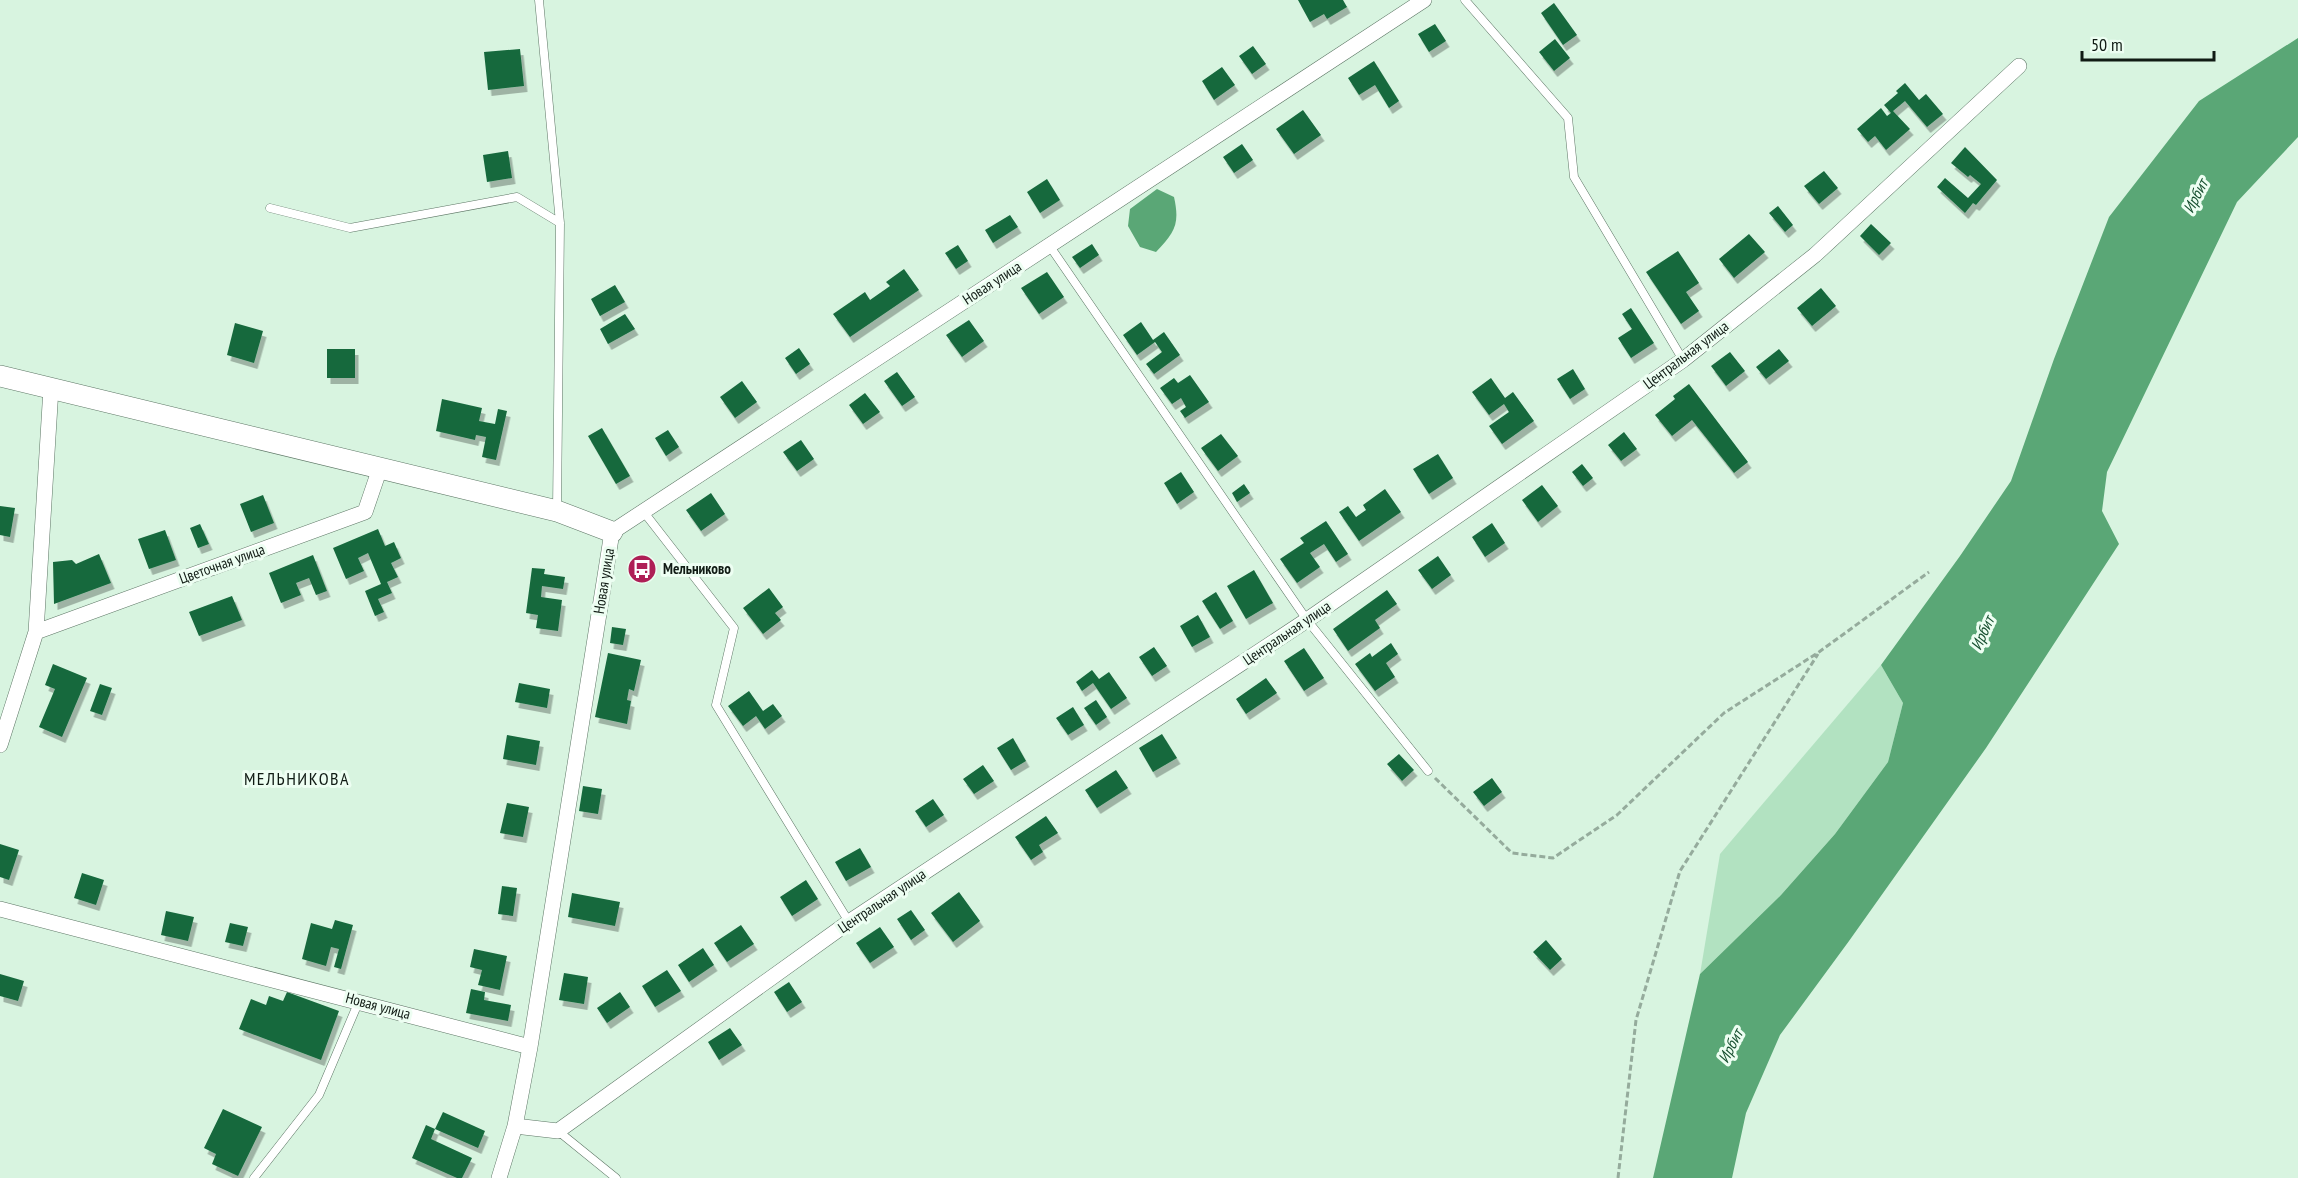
<svg xmlns="http://www.w3.org/2000/svg" width="2298" height="1178" font-family="'PT Sans Narrow',sans-serif">
	<style>
		.green { fill: #b2e2c1 }
		.water { fill: #5aa776 }
		.building { fill: #16693d; filter: url(#shadow) }
		.lines { fill: none; stroke-linecap: round; stroke-linejoin: round }
		.lane-casing { stroke: #5d7665; stroke-width: 9 }
		.street-casing { stroke: #5d7665; stroke-width: 16 }
		.secondary-casing { stroke: #5d7665; stroke-width: 22 }
		.path { stroke: #95ab9c; stroke-width: 3; stroke-dasharray: 6 3; stroke-linecap: butt }
		.lane { stroke: #fff; stroke-width: 8 }
		.street { stroke: #fff; stroke-width: 15 }
		.secondary { stroke: #fff; stroke-width: 21 }
		.labels { text-anchor: middle; stroke-width: 6; stroke-linejoin: round; paint-order: stroke }
		.street-label { font-size: 15px; fill: #101b14; stroke: #edfef2 }
		.poi-label { font-size: 15px; font-weight: bold; fill: #101b14; stroke: #edfef2; text-anchor: start }
		.water-label { font-size: 16px; font-style: italic; fill: #175030; stroke: #edfef2 }
		.quarter-label { font-size: 18px; letter-spacing: 1.5px; fill: #101b14; stroke: #edfef2 }
	</style>
	<defs>
		<filter id="shadow"><feDropShadow dx="3.5" dy="6" stdDeviation="0" flood-color="#0004"/></filter>
	</defs>
	<rect width="100%" height="100%" fill="#d8f4e0"/>
	<path class="green" d="M 1881,665 L 1903,703 L 1888,762 L 1835,834 L 1781,895 L 1700,974 L 1720,854 Z"/>
	<path class="water" d="M 2298,38 L 2298,137 L 2237,202 L 2107,472 L 2102,511 L 2119,544 L 1986,748 L 1849,941 L 1780,1035 L 1746,1113 L 1732,1178 L 1653,1178 L 1700,974 L 1781,895 L 1835,834 L 1888,762 L 1903,703 L 1881,665 L 1960,556 L 2011,481 L 2054,359 L 2109,217 L 2199,101 Z
		M 1157,189 L 1174,197 C 1180,224 1175,232 1156,252 L 1140,247 L 1128,226 L 1130,209 Z"/>
	<path class="building" d="M 1298,0 L 1343,0 L 1347,7 L 1327,19 L 1324,14 L 1310,22 Z
		M 1554,3 L 1577,35 L 1563,45 L 1541,13 Z
		M 1435,24 L 1446,41 L 1429,52 L 1418,34 Z
		M 1555,39 L 1570,58 L 1554,71 L 1539,52 Z
		M 1253,46 L 1266,64 L 1252,74 L 1239,56 Z
		M 520,49 L 524,86 L 488,90 L 484,52 Z
		M 1374,61 L 1399,101 L 1389,108 L 1375,85 L 1359,95 L 1348,78 Z
		M 1222,67 L 1235,85 L 1214,100 L 1202,81 Z
		M 1905,83 L 1919,100 L 1926,94 L 1943,114 L 1927,127 L 1905,101 L 1893,111 L 1910,129 L 1886,150 L 1875,136 L 1868,142 L 1857,129 L 1881,108 L 1887,116 L 1891,113 L 1884,105 L 1898,93 L 1896,91 Z
		M 1303,110 L 1321,135 L 1294,154 L 1276,129 Z
		M 1242,144 L 1253,160 L 1234,173 L 1223,157 Z
		M 1965,147 L 1997,180 L 1976,205 L 1973,203 L 1965,213 L 1937,187 L 1945,178 L 1968,198 L 1981,184 L 1970,175 L 1968,177 L 1951,163 Z
		M 508,151 L 512,178 L 487,182 L 483,155 Z
		M 1824,171 L 1838,188 L 1819,204 L 1804,186 Z
		M 1047,179 L 1060,200 L 1040,213 L 1027,192 Z
		M 1778,206 L 1793,225 L 1785,232 L 1769,213 Z
		M 1010,215 L 1018,227 L 993,243 L 985,230 Z
		M 1871,224 L 1891,243 L 1879,255 L 1860,236 Z
		M 1749,234 L 1765,252 L 1734,278 L 1719,259 Z
		M 1092,244 L 1099,255 L 1080,268 L 1072,257 Z
		M 958,245 L 968,261 L 956,269 L 945,253 Z
		M 1678,251 L 1699,283 L 1686,292 L 1699,311 L 1681,324 L 1646,272 Z
		M 904,269 L 919,290 L 850,337 L 833,314 L 865,292 L 870,300 L 890,286 L 886,282 Z
		M 1047,272 L 1064,297 L 1039,314 L 1021,288 Z
		M 615,285 L 625,302 L 600,316 L 591,299 Z
		M 1821,288 L 1836,306 L 1812,326 L 1797,308 Z
		M 1631,308 L 1654,343 L 1631,358 L 1618,338 L 1632,329 L 1622,314 Z
		M 625,314 L 635,329 L 608,344 L 600,329 Z
		M 969,320 L 984,341 L 962,357 L 946,335 Z
		M 1141,322 L 1153,340 L 1164,332 L 1180,355 L 1154,374 L 1146,364 L 1162,352 L 1155,342 L 1137,355 L 1123,335 Z
		M 235,323 L 263,331 L 254,363 L 227,355 Z
		M 799,348 L 810,364 L 796,374 L 785,358 Z
		M 327,349 L 355,349 L 355,378 L 327,378 Z
		M 1779,349 L 1789,361 L 1766,379 L 1756,367 Z
		M 1730,352 L 1745,371 L 1726,386 L 1711,366 Z
		M 1573,369 L 1585,389 L 1570,399 L 1557,379 Z
		M 897,372 L 915,397 L 902,406 L 884,381 Z
		M 1190,375 L 1209,402 L 1185,418 L 1180,411 L 1186,407 L 1181,398 L 1172,404 L 1160,388 L 1174,378 L 1178,383 Z
		M 1491,378 L 1505,398 L 1513,392 L 1534,421 L 1502,444 L 1489,426 L 1509,412 L 1504,404 L 1489,415 L 1472,392 Z
		M 742,381 L 757,402 L 735,418 L 720,397 Z
		M 1689,384 L 1748,462 L 1734,473 L 1692,420 L 1672,436 L 1655,415 L 1675,399 L 1673,396 Z
		M 865,393 L 880,412 L 863,424 L 849,405 Z
		M 442,399 L 482,408 L 479,421 L 495,424 L 498,409 L 507,411 L 496,460 L 482,457 L 486,437 L 476,435 L 475,440 L 436,431 Z
		M 602,428 L 630,476 L 616,484 L 588,436 Z
		M 668,430 L 679,447 L 666,456 L 655,438 Z
		M 1624,432 L 1637,449 L 1621,461 L 1608,445 Z
		M 1221,434 L 1238,456 L 1218,471 L 1201,448 Z
		M 801,440 L 814,459 L 797,471 L 783,452 Z
		M 1438,454 L 1453,478 L 1429,494 L 1413,469 Z
		M 1582,464 L 1593,478 L 1583,486 L 1572,472 Z
		M 1181,472 L 1194,492 L 1177,504 L 1164,483 Z
		M 1244,484 L 1250,493 L 1237,502 L 1232,493 Z
		M 1542,485 L 1558,506 L 1538,522 L 1522,500 Z
		M 1385,489 L 1401,512 L 1359,541 L 1339,512 L 1348,506 L 1356,517 L 1366,510 L 1363,505 Z
		M 711,493 L 725,514 L 701,531 L 686,510 Z
		M 263,495 L 274,523 L 251,532 L 240,504 Z
		M 0,506 L 15,508 L 10,537 L 0,535 Z
		M 1326,521 L 1348,554 L 1336,562 L 1324,544 L 1310,553 L 1320,567 L 1297,583 L 1280,559 L 1304,543 L 1300,538 Z
		M 1492,523 L 1505,543 L 1485,557 L 1472,537 Z
		M 200,524 L 209,544 L 198,548 L 190,528 Z
		M 378,529 L 385,546 L 394,542 L 401,558 L 391,563 L 398,577 L 387,582 L 392,593 L 378,599 L 384,612 L 375,616 L 365,591 L 381,584 L 368,553 L 358,558 L 364,571 L 346,579 L 333,548 Z
		M 165,530 L 176,560 L 149,569 L 138,539 Z
		M 99,554 L 111,583 L 54,604 L 53,562 L 72,560 L 76,564 Z
		M 313,555 L 327,591 L 316,595 L 309,578 L 296,583 L 301,595 L 281,603 L 269,573 Z
		M 1438,556 L 1451,575 L 1432,589 L 1418,570 Z
		M 532,568 L 545,569 L 544,574 L 565,577 L 563,589 L 542,586 L 541,597 L 562,600 L 558,631 L 536,628 L 538,615 L 526,613 Z
		M 1254,570 L 1273,603 L 1246,619 L 1227,586 Z
		M 769,588 L 783,607 L 775,613 L 781,620 L 763,634 L 743,608 Z
		M 1387,590 L 1397,604 L 1375,620 L 1380,628 L 1348,651 L 1333,629 Z
		M 1216,592 L 1233,621 L 1220,629 L 1202,601 Z
		M 232,596 L 242,620 L 199,636 L 189,612 Z
		M 1198,615 L 1210,637 L 1192,647 L 1180,626 Z
		M 612,627 L 626,629 L 623,645 L 610,643 Z
		M 1391,643 L 1398,654 L 1386,663 L 1395,677 L 1375,691 L 1355,664 L 1370,653 L 1372,657 Z
		M 1154,647 L 1167,666 L 1152,676 L 1139,657 Z
		M 1304,648 L 1324,678 L 1304,691 L 1284,661 Z
		M 608,653 L 641,660 L 634,691 L 629,689 L 627,700 L 631,701 L 627,724 L 595,717 Z
		M 53,664 L 87,678 L 62,737 L 39,727 L 55,689 L 45,685 Z
		M 1092,670 L 1099,679 L 1109,672 L 1127,698 L 1111,709 L 1093,683 L 1082,691 L 1076,682 Z
		M 1266,678 L 1277,693 L 1246,714 L 1236,699 Z
		M 519,683 L 550,689 L 547,708 L 515,702 Z
		M 100,684 L 112,688 L 102,715 L 90,711 Z
		M 749,691 L 763,711 L 773,704 L 782,716 L 765,729 L 756,716 L 743,726 L 728,706 Z
		M 1096,700 L 1107,717 L 1096,725 L 1084,708 Z
		M 1073,707 L 1084,725 L 1068,735 L 1056,718 Z
		M 1162,734 L 1177,758 L 1153,772 L 1139,748 Z
		M 507,735 L 540,741 L 536,765 L 503,759 Z
		M 1013,738 L 1026,761 L 1011,770 L 997,748 Z
		M 1399,754 L 1414,770 L 1402,781 L 1387,764 Z
		M 983,765 L 994,781 L 974,794 L 963,779 Z
		M 1116,770 L 1128,788 L 1097,808 L 1085,790 Z
		M 1492,778 L 1502,792 L 1484,806 L 1473,792 Z
		M 583,786 L 602,789 L 598,814 L 579,811 Z
		M 933,799 L 944,815 L 926,827 L 915,811 Z
		M 507,803 L 529,807 L 523,837 L 500,833 Z
		M 1046,816 L 1058,833 L 1039,845 L 1043,852 L 1031,860 L 1015,837 Z
		M 0,844 L 19,850 L 9,880 L 0,877 Z
		M 860,848 L 871,867 L 846,881 L 835,862 Z
		M 82,873 L 104,880 L 96,905 L 74,898 Z
		M 806,880 L 818,899 L 792,916 L 780,897 Z
		M 502,886 L 517,888 L 513,916 L 498,914 Z
		M 959,892 L 980,921 L 953,942 L 931,913 Z
		M 572,893 L 620,902 L 615,926 L 568,917 Z
		M 911,910 L 925,930 L 911,940 L 897,919 Z
		M 166,911 L 194,917 L 188,941 L 161,935 Z
		M 335,920 L 353,925 L 341,969 L 334,967 L 339,949 L 331,947 L 326,966 L 302,959 L 311,923 L 332,929 Z
		M 230,923 L 248,927 L 243,946 L 225,942 Z
		M 741,925 L 754,944 L 727,962 L 714,943 Z
		M 880,927 L 894,947 L 870,963 L 856,943 Z
		M 1546,940 L 1562,959 L 1550,970 L 1533,952 Z
		M 703,948 L 714,965 L 689,982 L 678,965 Z
		M 474,949 L 507,956 L 500,990 L 478,985 L 482,970 L 470,967 Z
		M 667,970 L 681,991 L 655,1007 L 642,986 Z
		M 564,973 L 588,977 L 584,1004 L 559,1000 Z
		M 0,974 L 24,981 L 18,1001 L 0,996 Z
		M 789,982 L 802,1002 L 787,1012 L 774,992 Z
		M 471,989 L 485,992 L 484,1000 L 511,1005 L 508,1021 L 466,1013 Z
		M 287,992 L 339,1011 L 321,1060 L 239,1029 L 251,999 L 266,1005 L 269,996 L 283,1001 Z
		M 620,992 L 630,1007 L 607,1023 L 597,1008 Z
		M 730,1028 L 742,1045 L 719,1060 L 708,1042 Z
		M 223,1109 L 262,1127 L 238,1176 L 212,1164 L 216,1154 L 204,1148 Z
		M 443,1112 L 485,1131 L 478,1148 L 435,1129 Z
		M 426,1125 L 435,1129 L 431,1139 L 472,1158 L 462,1178 L 457,1178 L 412,1158 Z"/>
	<g class="lines">
		<g class="lane-casing">
			<path id="lane" d="M 539,0 L 560,223 L 557,510
				M 1465,0 L 1568,118 L 1574,177 L 1683,360
				M 270,208 L 350,228 L 517,197 L 560,223
				M 1049,245 L 1307,620 L 1428,771
				M 643,511 L 734,628 L 716,705 L 849,922
				M 558,1131 L 616,1178
				M 254,1178 L 319,1095 L 359,1001"/>
		</g>
		<g class="street-casing">
			<path id="street" d="M 36,632 L 365,512 L 380,468
				M 0,745 L 36,632 L 51,388
				M 0,909 L 530,1047 L 612,532 L 1424,0
				M 515,1126 L 558,1131 L 849,922 L 1307,620 L 1683,360 L 1815,255 L 2019,66
				M 499,1178 L 515,1126 L 530,1047"/>
		</g>
		<g class="secondary-casing">
			<path id="secondary" d="M 0,376 L 557,511 L 612,532"/>
		</g>
		<path class="path" d="M 1435,778 L 1512,853 L 1553,858 L 1617,815 L 1724,713 L 1819,652 L 1929,572
			M 1618,1178 L 1636,1020 L 1680,871 L 1818,654"/>
		<use href="#lane" class="lane"/>
		<use href="#street" class="street"/>
		<use href="#secondary" class="secondary"/>
	</g>
	<defs>
		<g id="bus-disc" transform="scale(1.5)"><circle r="9.5" fill="#ae1f56" stroke="#edfef2"/><path d="M-5-6H5V4H4V6H2V4H-2V6H-4V4H-5ZM-3.5-4V0h7V-4ZM-3.5 1.2v1.5H-2V1.2ZM2 1.2v1.5H3.5V1.2Z" fill="#fff"/></g>
	</defs>
	<g fill-rule="evenodd">
		<use href="#bus-disc" x="642" y="569"/>
	</g>
	<g class="labels">
		<g class="street-label">
			<text transform="translate(992 283) rotate(-33)" y="5">Новая улица</text>
			<text transform="translate(1686 355) rotate(-37)" y="5">Центральная улица</text>
			<text transform="translate(222 564) rotate(-20)" y="5">Цветочная улица</text>
			<text transform="translate(604 581) rotate(-81)" y="5">Новая улица</text>
			<text transform="translate(1287 633) rotate(-34)" y="5">Центральная улица</text>
			<text transform="translate(882 901) rotate(-34)" y="5">Центральная улица</text>
			<text transform="translate(378 1006) rotate(15)" y="5">Новая улица</text>
		</g>
		<g class="poi-label">
			<text x="663" y="574">Мельниково</text>
		</g>
		<g class="water-label">
			<text transform="translate(2195 196) rotate(-63)" y="6">Ирбит</text>
			<text transform="translate(1982 633) rotate(-66)" y="6">Ирбит</text>
			<text transform="translate(1730 1046) rotate(-63)" y="6">Ирбит</text>
		</g>
		<g class="quarter-label">
			<text x="297" y="785">МЕЛЬНИКОВА</text>
		</g>
	</g>
	<path d="M2082 51v9h132v-9" fill="none" stroke="#101b14" stroke-width="3"/>
	<text x="2091" y="51" font-size="18" fill="#101b14" stroke="#edfef2" stroke-width="4.5" paint-order="stroke">50 m</text>
</svg>
